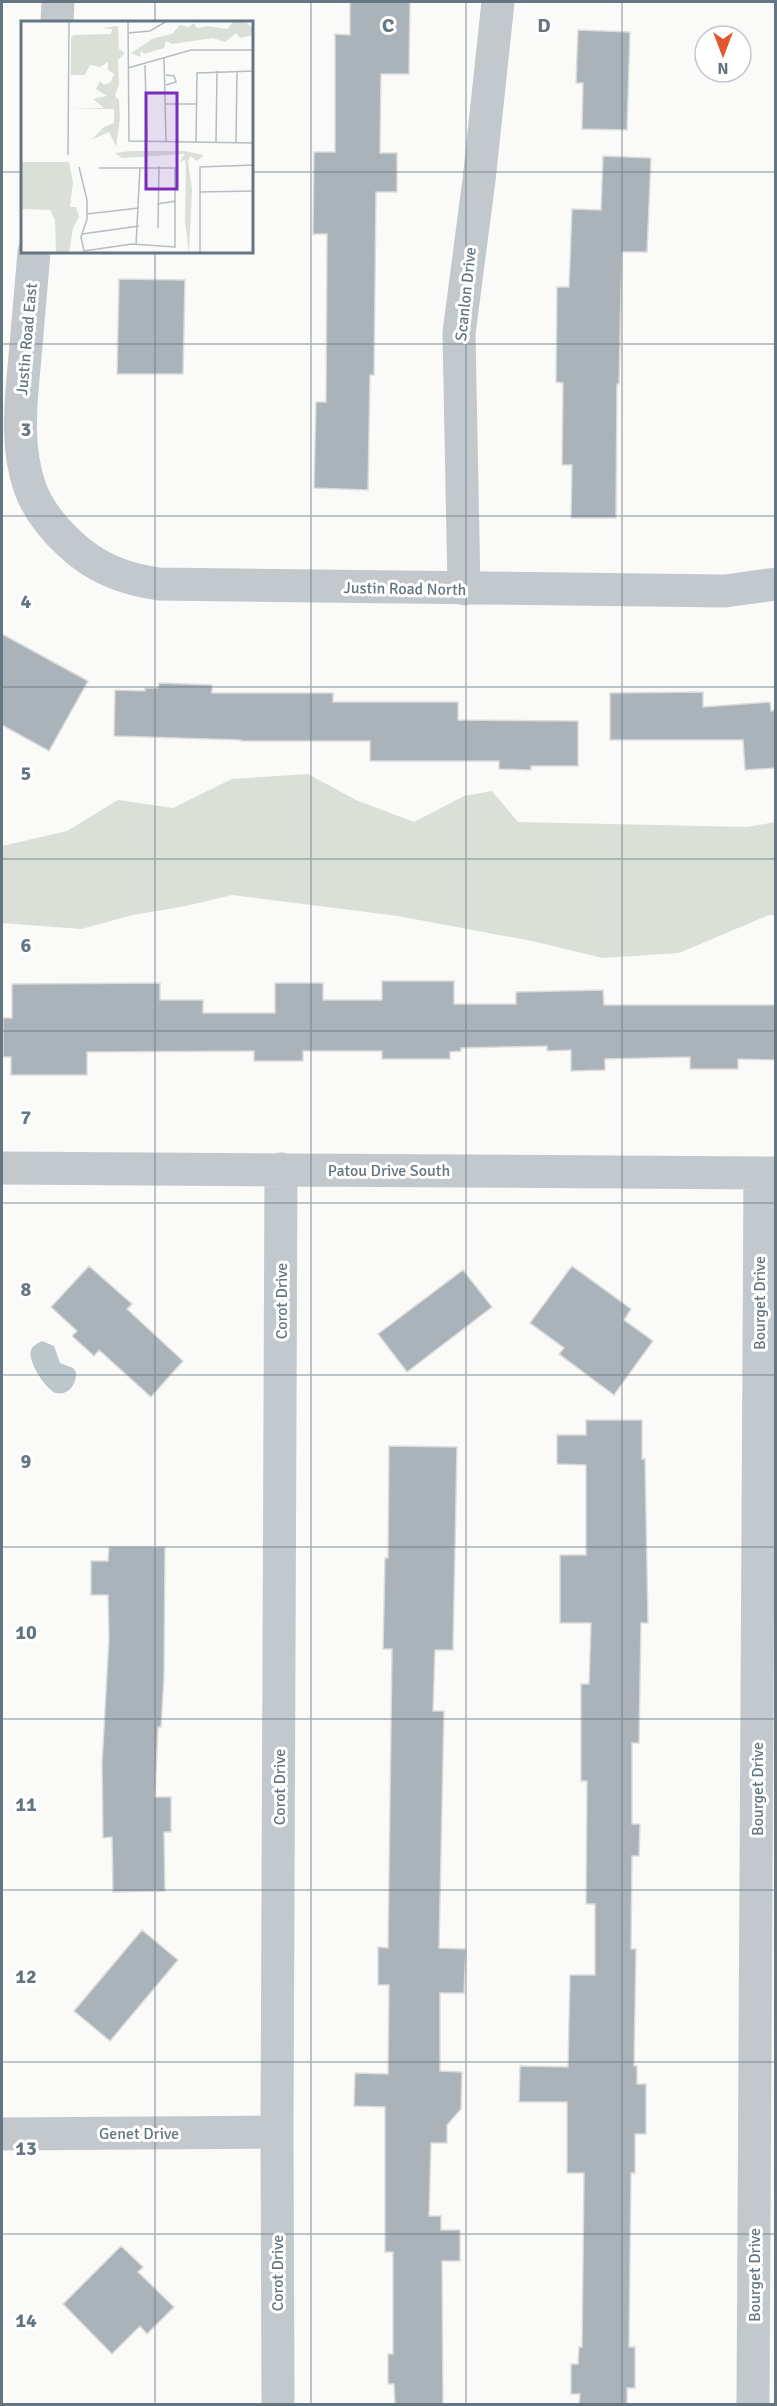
<svg xmlns="http://www.w3.org/2000/svg" width="777" height="2406" font-family="Signika,sans-serif">
	<style>
		.green { fill: #dadfd7 }
		.water { fill: #bbc7cb }
		.building { fill: #aab3b9; stroke: #dcdcda; stroke-width: 1.5 }
		.lines { fill: none; stroke-linecap: round; stroke-linejoin: round }
		.street { stroke: #c3c8cc; stroke-width: 33 }
		.grid { fill: none; stroke: #657683; stroke-width: 1.5; stroke-opacity: 0.55 }
		.labels { text-anchor: middle; stroke-width: 6; stroke-linejoin: round; paint-order: stroke }
		.street-label { font-size: 16px; fill: #657683; stroke: #fff }
		.inset-road { fill: none; stroke: #b5bdc2; stroke-width: 1.5 }
		.view { fill: #7b2cbf; fill-opacity: 0.15; stroke: #7b2cbf; stroke-width: 3 }
		.inset-edge { fill: none; stroke: #657683; stroke-width: 3 }
		.grid-label { font-size: 20px; text-anchor: middle; font-weight: bold; fill: #657683; stroke: #fff; stroke-width: 6; stroke-linejoin: round; paint-order: stroke }
	</style>
	<rect width="100%" height="100%" fill="#fafaf8"/>
	<path class="green" d="M 308,774 L 356,800 L 414,822 L 464,796 L 492,791 L 518,822 L 748,827 L 775,822 L 775,915 L 769,915 L 679,953 L 603,958 L 532,941 L 398,916 L 232,895 L 186,906 L 133,915 L 81,929 L 2,923 L 2,846 L 67,831 L 118,800 L 173,808 L 232,779 Z"/>
	<path class="water" d="M 42,1341 L 54,1346 L 60,1363 L 73,1368 L 76,1372 C 77,1383 69,1396 56,1393 C 46,1390 27,1361 31,1350 C 33,1345 37,1344 42,1341 Z"/>
	<path class="building" d="M 350,2 L 410,2 L 409,74 L 381,74 L 380,153 L 397,153 L 397,192 L 376,192 L 374,375 L 370,375 L 368,490 L 314,488 L 316,402 L 326,402 L 327,234 L 313,234 L 314,152 L 335,152 L 335,34 L 350,35 Z
		M 578,30 L 630,32 L 627,130 L 582,129 L 583,83 L 576,83 Z
		M 603,156 L 651,158 L 647,252 L 622,252 L 619,384 L 617,384 L 616,518 L 571,518 L 572,465 L 562,465 L 563,383 L 556,382 L 557,287 L 569,287 L 572,209 L 601,210 Z
		M 119,279 L 185,280 L 183,374 L 117,374 Z
		M 2,634 L 88,681 L 49,751 L 2,725 Z
		M 159,683 L 212,685 L 212,693 L 333,693 L 333,702 L 458,702 L 458,720 L 578,721 L 578,766 L 531,766 L 531,770 L 499,769 L 499,761 L 370,761 L 370,741 L 241,741 L 241,740 L 114,736 L 115,690 L 145,691 L 145,688 L 158,688 Z
		M 703,692 L 703,707 L 770,702 L 771,711 L 776,710 L 776,768 L 745,770 L 743,740 L 610,740 L 610,693 Z
		M 382,981 L 454,981 L 454,1004 L 516,1004 L 516,992 L 603,990 L 604,1005 L 776,1005 L 776,1060 L 738,1059 L 738,1069 L 690,1069 L 690,1057 L 605,1059 L 605,1070 L 571,1071 L 571,1050 L 547,1051 L 547,1046 L 461,1048 L 461,1051 L 450,1052 L 450,1059 L 382,1059 L 382,1051 L 303,1051 L 303,1061 L 254,1061 L 254,1051 L 87,1052 L 87,1075 L 11,1075 L 11,1057 L 3,1057 L 3,1018 L 12,1018 L 12,984 L 160,983 L 160,1000 L 203,1000 L 203,1013 L 275,1013 L 275,983 L 323,983 L 323,1000 L 382,1000 Z
		M 89,1266 L 132,1304 L 127,1309 L 183,1361 L 151,1397 L 99,1350 L 94,1356 L 72,1336 L 77,1331 L 51,1307 Z
		M 572,1266 L 631,1309 L 624,1320 L 653,1341 L 614,1395 L 559,1354 L 564,1348 L 530,1323 Z
		M 463,1270 L 492,1307 L 407,1372 L 378,1334 Z
		M 586,1420 L 642,1420 L 642,1459 L 645,1459 L 648,1623 L 641,1623 L 639,1743 L 632,1743 L 632,1824 L 640,1824 L 639,1856 L 632,1856 L 631,1949 L 636,1949 L 634,2066 L 637,2066 L 637,2084 L 646,2084 L 646,2134 L 635,2134 L 635,2173 L 631,2173 L 629,2347 L 635,2347 L 635,2388 L 627,2388 L 627,2404 L 579,2404 L 580,2394 L 571,2394 L 571,2364 L 578,2364 L 579,2347 L 582,2347 L 584,2173 L 567,2173 L 567,2102 L 519,2102 L 520,2066 L 568,2067 L 570,1975 L 595,1975 L 595,1904 L 586,1904 L 587,1781 L 581,1781 L 581,1684 L 589,1684 L 591,1623 L 560,1623 L 560,1555 L 586,1555 L 586,1465 L 557,1464 L 557,1435 L 586,1435 Z
		M 389,1446 L 457,1447 L 453,1650 L 435,1650 L 433,1711 L 444,1711 L 439,1948 L 466,1949 L 464,1993 L 440,1993 L 440,2071 L 462,2072 L 461,2109 L 447,2125 L 447,2143 L 431,2143 L 429,2216 L 441,2216 L 441,2230 L 460,2230 L 460,2261 L 442,2261 L 443,2404 L 395,2404 L 394,2384 L 388,2384 L 388,2354 L 393,2354 L 393,2252 L 385,2252 L 385,2107 L 354,2106 L 355,2073 L 388,2074 L 389,1985 L 378,1985 L 378,1947 L 388,1948 L 392,1649 L 383,1649 L 385,1558 L 388,1558 Z
		M 109,1547 L 165,1547 L 164,1677 L 161,1727 L 158,1727 L 155,1797 L 171,1797 L 171,1832 L 164,1832 L 165,1891 L 113,1892 L 112,1837 L 103,1838 L 102,1764 L 109,1638 L 108,1595 L 91,1595 L 91,1561 L 108,1561 Z
		M 142,1930 L 178,1960 L 110,2041 L 74,2011 Z
		M 121,2246 L 143,2267 L 138,2272 L 174,2307 L 147,2334 L 140,2326 L 112,2354 L 63,2304 Z"/>
	<g class="lines">
		<path class="street" d="M 57,22 L 58,2
			M 34,252 C 31,287 28,322 25,357 C 21,401 15,445 30,488 C 38,510 53,528 69,543 C 95,568 124,579 159,584 L 725,591 L 776,584
			M 464,589 L 459,333 L 479,180 L 498,2
			M 2,1168 L 776,1173
			M 2,2134 L 277,2132
			M 278,2404 L 277,2132 L 281,1169
			M 753,2404 L 760,1173"/>
	</g>
	<path class="grid" d="M 155,2 L 155,22M 311,2 L 311,2404M 466,2 L 466,2404M 622,2 L 622,2404M 2,172 L 22,172M 252,172 L 776,172M 155,252 L 155,2404M 2,344 L 776,344M 2,516 L 776,516M 2,687 L 776,687M 2,859 L 776,859M 2,1031 L 776,1031M 2,1203 L 776,1203M 2,1375 L 776,1375M 2,1547 L 776,1547M 2,1719 L 776,1719M 2,1890 L 776,1890M 2,2062 L 776,2062M 2,2234 L 776,2234"/>
	<g class="labels">
		<g class="street-label">
			<text transform="translate(465 294) rotate(-84)" y="6">Scanlon Drive</text>
			<text transform="translate(26 339) rotate(-85)" y="6">Justin Road East</text>
			<text transform="translate(405 588) rotate(1)" y="6">Justin Road North</text>
			<text x="389" y="1176">Patou Drive South</text>
			<text transform="translate(281 1301) rotate(-90)" y="6">Corot Drive</text>
			<text transform="translate(759 1303) rotate(-90)" y="6">Bourget Drive</text>
			<text transform="translate(279 1787) rotate(-90)" y="6">Corot Drive</text>
			<text transform="translate(757 1789) rotate(-90)" y="6">Bourget Drive</text>
			<text x="139" y="2139">Genet Drive</text>
			<text transform="translate(277 2273) rotate(-90)" y="6">Corot Drive</text>
			<text transform="translate(754 2275) rotate(-90)" y="6">Bourget Drive</text>
		</g>
	</g>
	<g transform="translate(21 21)">
		<rect width="232" height="232" fill="#fafaf8"/>
		<path d="M 213,0 L 226,2 L 232,8 L 232,14 L 219,17 L 215,12 L 204,21 L 192,17 L 151,23 L 145,20 L 143,27 L 123,33 L 120,29 L 119,36 L 110,32 L 133,17 L 151,13 L 159,4 L 168,6 L 173,2 L 176,7 L 187,5 L 206,8 ZM 97,5 L 98,28 L 104,32 L 97,39 L 98,63 L 94,75 L 98,79 L 99,98 L 95,125 L 88,111 L 70,119 L 83,106 L 93,102 L 93,88 L 49,88 L 83,87 L 72,78 L 86,75 L 75,68 L 79,60 L 83,64 L 90,61 L 93,53 L 87,49 L 87,41 L 79,46 L 69,44 L 64,54 L 50,54 L 50,18 L 52,14 L 90,13 L 91,8 L 80,7 ZM 110,130 L 163,130 L 183,134 L 176,140 L 169,135 L 167,141 L 171,168 L 168,232 L 164,201 L 165,145 L 164,139 L 158,141 L 164,133 L 101,137 L 94,132 ZM 0,141 L 48,141 L 52,161 L 49,186 L 55,186 L 58,196 L 52,207 L 48,232 L 35,232 L 34,199 L 29,189 L 0,188 Z" fill="#dadfd7"/>
		<path class="inset-road" d="M 107,0 L 108,120 L 233,122M 107,12 L 129,10 L 146,0M 143,37 L 145,121M 124,44 L 126,121M 107,47 L 170,29 L 233,29M 145,64 L 155,61 L 153,55 L 145,54M 145,83 L 175,83M 175,121 L 176,52 L 233,50M 195,121 L 196,50M 215,121 L 216,50M 47,134 L 48,0M 58,146 L 66,179 L 66,198 L 60,216 L 63,230 L 111,223 L 154,226 L 154,147 L 78,147M 178,171 L 233,170M 136,183 L 155,180M 66,193 L 118,187M 137,207 L 138,145M 61,213 L 118,205M 115,224 L 119,146M 179,232 L 179,146 L 233,144"/>
		<path class="view" d="M 125,72 L 156,72 L 156,168 L 125,168 Z"/>
		<rect width="232" height="232" class="inset-edge"/>
	</g>
	<g class="grid-label">
		<text x="388" y="32">C</text>
		<text x="544" y="32">D</text>
		<text x="26" y="436">3</text>
		<text x="26" y="608">4</text>
		<text x="26" y="780">5</text>
		<text x="26" y="952">6</text>
		<text x="26" y="1124">7</text>
		<text x="26" y="1296">8</text>
		<text x="26" y="1468">9</text>
		<text x="26" y="1639">10</text>
		<text x="26" y="1811">11</text>
		<text x="26" y="1983">12</text>
		<text x="26" y="2155">13</text>
		<text x="26" y="2327">14</text>
	</g>
	<rect width="777" height="2406" fill="none" stroke="#657683" stroke-width="6"/>
	<g transform="translate(723 54) rotate(180)"><circle r="28" fill="#ffffff" stroke="#c1c8cd" stroke-width="1.5"/>
	<path d="M0-4.5L10 22L0 15L-10 22Z" fill="#e4572e"/>
	<text y="-9" font-size="16" font-weight="bold" text-anchor="middle" fill="#657683">N</text>
	</g>
</svg>
